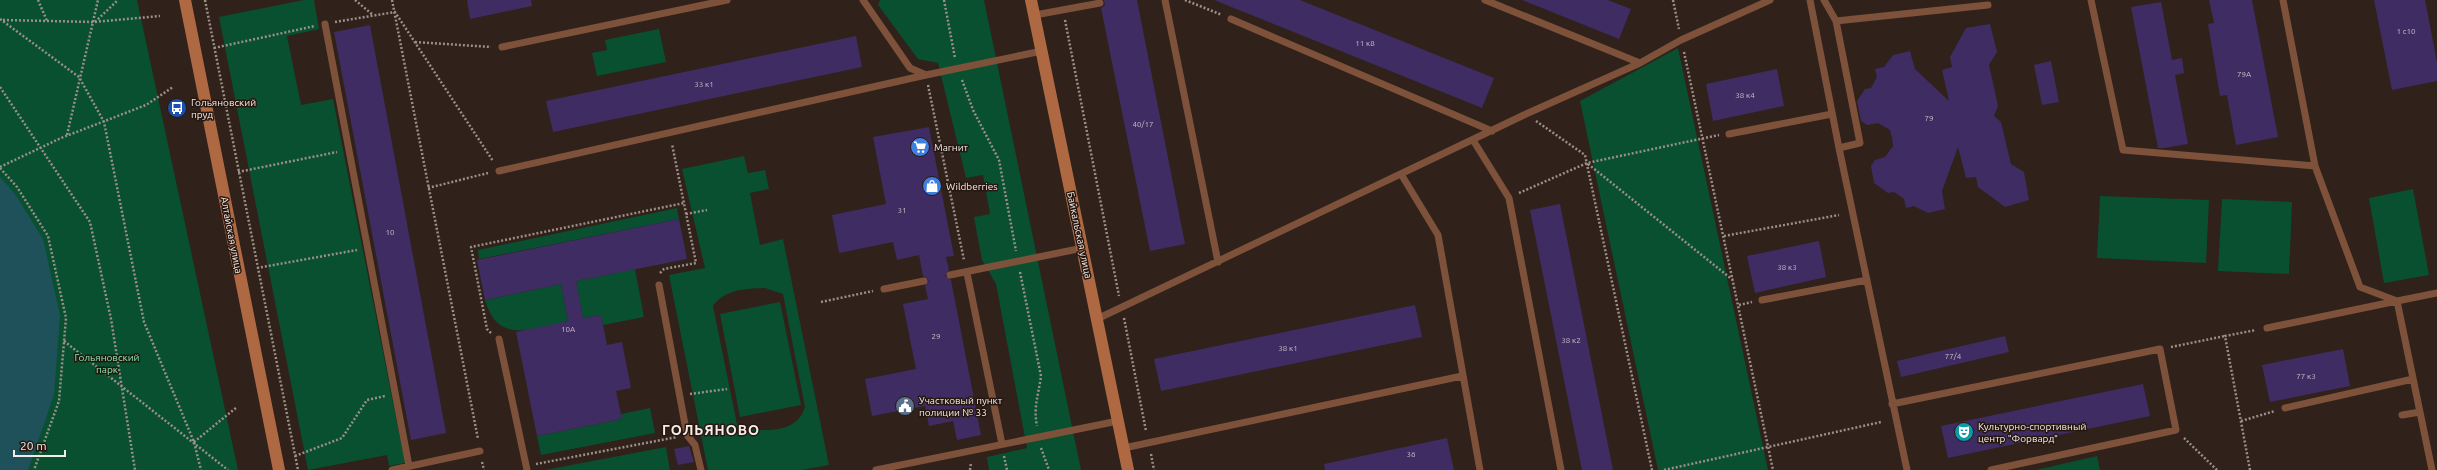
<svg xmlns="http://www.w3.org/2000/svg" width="2437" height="470" font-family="Ubuntu,sans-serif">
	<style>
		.green { fill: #085030; fill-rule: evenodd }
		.water { fill: #1f515b }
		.building { fill: #3f2c62 }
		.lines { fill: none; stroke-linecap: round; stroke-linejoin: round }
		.path { stroke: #9c8f89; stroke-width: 2.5; stroke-dasharray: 2 2; stroke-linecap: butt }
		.lane { stroke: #7d513a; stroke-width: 7 }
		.secondary { stroke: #ae6943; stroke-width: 12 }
		.labels { text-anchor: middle; stroke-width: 3; stroke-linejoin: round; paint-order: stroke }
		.number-label { font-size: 8px; fill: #c8bcc6 }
		.poi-label { font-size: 10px; fill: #f6ece7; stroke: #261811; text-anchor: start }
		.street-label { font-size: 10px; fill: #f6ece7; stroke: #261811 }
		.park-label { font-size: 10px; fill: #88e9b1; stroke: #261811 }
		.district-label { font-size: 14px; font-weight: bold; letter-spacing: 1px; fill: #f6ece7; stroke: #261811 }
	</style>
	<rect width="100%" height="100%" fill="#30211a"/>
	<path class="green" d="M 0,0 L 137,0 L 238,470 L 0,470 Z
		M 304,0 L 314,0 L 319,29 L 287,36 L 301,105 L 333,99 L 405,463 L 389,466 L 387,455 L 308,470 L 219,17 Z
		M 880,0 L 984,0 L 1081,470 L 989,470 L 987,457 L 1027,448 L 996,284 L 982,260 L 974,217 L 990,214 L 983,175 L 966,178 L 938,63 L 918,59 L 878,5 Z
		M 659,29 L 666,62 L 597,76 L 592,53 L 607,50 L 605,40 Z
		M 1678,48 L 1768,470 L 1658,470 L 1580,101 Z
		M 744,156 L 748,173 L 765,170 L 769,189 L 750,193 L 760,245 L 783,239 L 829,465 L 802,470 L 708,470 L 669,275 L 705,268 L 682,169 ZM 765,288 L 783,294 L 805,407 C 797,435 758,433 737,424 L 713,306 C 725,289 746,289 765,288 Z
		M 2413,189 L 2429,275 L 2384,283 L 2369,198 Z
		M 2100,196 L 2209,200 L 2206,263 L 2097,258 Z
		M 2222,199 L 2292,202 L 2289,274 L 2218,271 Z
		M 677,208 L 679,219 L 479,259 L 478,250 Z
		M 635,269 L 644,317 L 603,325 L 601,315 L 583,318 L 576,281 Z
		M 561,284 L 568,321 C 533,328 498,346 485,300 Z
		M 780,302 L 801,405 L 740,417 L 720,314 Z
		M 650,408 L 655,433 L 541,455 L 537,436 L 622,419 L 621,414 Z
		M 666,447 L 670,470 L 545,470 Z
		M 2097,456 L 2100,470 L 2036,470 Z"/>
	<path class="water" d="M 0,177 L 15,194 L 43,239 L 60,315 L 54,395 L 28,470 L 0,470 Z"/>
	<path class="building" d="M 467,0 L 531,0 L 532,6 L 470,19 Z
		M 1104,0 L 1137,0 L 1185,244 L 1150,251 L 1101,8 L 1105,5 Z
		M 1214,0 L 1300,0 L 1494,78 L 1482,108 Z
		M 1522,0 L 1608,0 L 1631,9 L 1619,39 Z
		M 2209,0 L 2252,0 L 2278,137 L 2236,145 L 2227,95 L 2220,96 L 2208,24 L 2214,23 Z
		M 2374,0 L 2425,0 L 2437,62 L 2437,81 L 2392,90 Z
		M 2161,2 L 2172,60 L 2182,58 L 2184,73 L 2175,75 L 2188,144 L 2164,148 L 2158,148 L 2131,7 Z
		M 1990,24 L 1997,52 L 1989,65 L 1998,106 L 1994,116 L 2001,122 L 2011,164 L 2024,172 L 2029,200 L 2005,207 L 1978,187 L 1976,177 L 1966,178 L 1958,147 L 1942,191 L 1945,209 L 1928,213 L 1914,206 L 1906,208 L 1904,199 L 1894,192 L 1888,193 L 1874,183 L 1871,166 L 1875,160 L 1885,157 L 1893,146 L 1892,138 L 1890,130 L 1878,123 L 1867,125 L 1861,121 L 1857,101 L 1865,89 L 1871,88 L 1877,77 L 1875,69 L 1884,67 L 1893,55 L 1910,51 L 1915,69 L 1949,101 L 1942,70 L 1952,67 L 1950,57 L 1966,28 Z
		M 370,25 L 446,433 L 411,440 L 334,32 Z
		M 856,36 L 862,67 L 553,132 L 546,101 Z
		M 2051,61 L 2059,102 L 2042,105 L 2034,65 Z
		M 1777,69 L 1784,106 L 1713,121 L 1706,84 Z
		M 929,127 L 954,256 L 946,257 L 949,270 L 945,276 L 951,280 L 981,435 L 957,440 L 953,421 L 929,426 L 925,406 L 872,416 L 865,379 L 916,369 L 903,304 L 928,299 L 925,286 L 929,280 L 923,276 L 919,255 L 897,260 L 893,242 L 839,253 L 832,215 L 886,204 L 873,137 Z
		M 1560,204 L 1613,470 L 1582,470 L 1530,210 Z
		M 679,219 L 687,259 L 576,281 L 583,318 L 601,315 L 607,345 L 622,342 L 631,388 L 616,391 L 622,419 L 537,436 L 516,332 L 568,321 L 561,284 L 485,300 L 477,260 Z
		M 1819,241 L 1826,277 L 1755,293 L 1747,256 Z
		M 1415,305 L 1422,337 L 1161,391 L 1154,359 Z
		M 2005,336 L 2009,352 L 1901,377 L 1897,361 Z
		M 2343,349 L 2350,386 L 2270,402 L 2262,365 Z
		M 2143,384 L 2150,416 L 1948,458 L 1941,426 Z
		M 1447,438 L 1454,470 L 1325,470 L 1324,464 Z
		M 689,446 L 694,462 L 678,465 L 674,449 Z"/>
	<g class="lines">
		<path class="path" d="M 38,0 L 47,21
			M 205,0 L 298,470
			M 355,0 L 373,15
			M 392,0 L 478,439
			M 944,0 L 955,58
			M 1185,0 L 1222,15
			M 1673,0 L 1679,29
			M 0,19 L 79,77 L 104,122 L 144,322 L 194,442 L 201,470
			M 3,20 L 94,22 L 160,16
			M 1065,20 L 1119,296
			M 95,22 L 118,0
			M 335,22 L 395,12 L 493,161
			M 415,42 L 491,47
			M 214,48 L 315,26
			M 1684,52 L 1773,470
			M 962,80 L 973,110 L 999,160 L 1016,251
			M 928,85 L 964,260
			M 0,87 L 90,222 L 111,319 L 135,470
			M 1536,121 L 1585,155 L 1652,470
			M 67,135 L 98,0
			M 1588,164 L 1734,281
			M 0,167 L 61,138 L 146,105 L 173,87
			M 0,168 L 17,187 L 48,236 L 66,318 L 59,401 L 34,470
			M 238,172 L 337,152
			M 428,188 L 488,173
			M 1519,193 L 1587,163 L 1719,135
			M 686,214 L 707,210
			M 1724,236 L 1839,215
			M 257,268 L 357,250
			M 1020,272 L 1041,376 C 1039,393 1033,407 1037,426
			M 660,273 L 664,269 L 696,263 L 672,144
			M 821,302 L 873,291
			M 1739,305 L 1752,302
			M 1124,318 L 1146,431
			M 491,333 L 487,329 L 471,247 L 684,203
			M 64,341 L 228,470
			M 2171,347 L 2225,336
			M 690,394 L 727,389
			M 2241,421 L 2275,411
			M 2184,438 L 2217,470
			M 194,442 L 237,407
			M 1041,448 L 1049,470
			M 1151,454 L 1154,470
			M 295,456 L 342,438 L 367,400 L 385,396
			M 1004,456 L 1007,470
			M 482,462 L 484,470
			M 536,464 L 677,437
			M 970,470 L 971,463
			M 1664,470 L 1881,422
			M 2250,470 L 2225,336 L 2256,330"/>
		<path class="lane" d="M 863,0 L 910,68 L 926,75 L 1042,51
			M 1165,0 L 1218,262
			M 1485,0 L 1640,63
			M 1810,0 L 1839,148 L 1907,470
			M 1824,0 L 1836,21 L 1988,5
			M 2091,0 L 2123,150 L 2315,166
			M 2283,0 L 2315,166 L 2360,287 L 2397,301
			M 1035,15 L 1100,3
			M 1231,19 L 1492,131
			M 1836,21 L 1860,143 L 1839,148
			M 325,24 L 409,466
			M 502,47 L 727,0
			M 1729,134 L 1832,114
			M 1473,140 L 1509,198 L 1561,470
			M 499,171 L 926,75
			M 1401,174 L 1438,235 L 1480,470
			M 967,273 L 1002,444
			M 950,275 L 1083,248
			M 659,285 L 687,435 L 695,445 L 701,470
			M 884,289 L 924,281
			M 1762,300 L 1867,280
			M 1097,319 L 1526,114 L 1640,63 L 1681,40 L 1770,0
			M 2267,328 L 2397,301
			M 499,339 L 527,470
			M 1892,404 L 2160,349 L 2176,430 L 1991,470
			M 2285,408 L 2413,379
			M 2402,415 L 2420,412
			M 1124,448 L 1462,376
			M 392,470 L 480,451
			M 876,470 L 1118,421
			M 2432,470 L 2397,301 L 2437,293"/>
		<path class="secondary" d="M 185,0 L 279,470
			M 1031,0 L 1128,470"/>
	</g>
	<defs>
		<g id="bus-disc" transform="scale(1)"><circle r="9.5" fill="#1a4fb4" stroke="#261811"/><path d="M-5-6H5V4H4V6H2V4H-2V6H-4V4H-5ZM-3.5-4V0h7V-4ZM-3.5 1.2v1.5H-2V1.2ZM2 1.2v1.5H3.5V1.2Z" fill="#fff"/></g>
		<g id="supermarket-disc" transform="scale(1)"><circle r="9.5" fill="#3f7fe0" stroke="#261811"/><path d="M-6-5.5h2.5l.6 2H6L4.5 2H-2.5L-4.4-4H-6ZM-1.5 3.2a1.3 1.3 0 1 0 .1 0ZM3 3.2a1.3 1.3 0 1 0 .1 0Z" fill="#fff"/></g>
		<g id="shop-disc" transform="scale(1)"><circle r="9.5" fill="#3f7fe0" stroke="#261811"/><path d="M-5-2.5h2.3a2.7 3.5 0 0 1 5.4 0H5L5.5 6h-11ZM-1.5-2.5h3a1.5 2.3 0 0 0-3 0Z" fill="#fff"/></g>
		<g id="civic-disc" transform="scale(1)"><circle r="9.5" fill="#5c6f8a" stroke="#261811"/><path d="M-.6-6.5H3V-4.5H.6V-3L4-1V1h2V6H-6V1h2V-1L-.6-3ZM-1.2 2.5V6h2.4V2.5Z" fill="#fff"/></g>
		<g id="theatre-disc" transform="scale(1)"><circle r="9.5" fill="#0f9aa8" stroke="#261811"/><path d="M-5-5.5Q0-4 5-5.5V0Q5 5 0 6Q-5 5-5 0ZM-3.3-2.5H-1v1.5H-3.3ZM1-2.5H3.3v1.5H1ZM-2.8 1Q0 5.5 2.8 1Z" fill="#fff"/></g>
	</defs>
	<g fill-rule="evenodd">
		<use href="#bus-disc" x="177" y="108"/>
		<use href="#supermarket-disc" x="920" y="147"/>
		<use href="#shop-disc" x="932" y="186"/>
		<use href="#civic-disc" x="905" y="406"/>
		<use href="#theatre-disc" x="1964" y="432"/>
	</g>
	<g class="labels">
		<g class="number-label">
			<text x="2406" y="34">1 с10</text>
			<text x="1365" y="46">11 к8</text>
			<text x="2244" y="77">79А</text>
			<text x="704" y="87">33 к1</text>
			<text x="1745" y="98">38 к4</text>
			<text x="1929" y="121">79</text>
			<text x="1143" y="127">40/17</text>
			<text x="902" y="213">31</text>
			<text x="390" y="235">10</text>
			<text x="1787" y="270">38 к3</text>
			<text x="568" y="332">10А</text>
			<text x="936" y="339">29</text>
			<text x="1571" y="343">38 к2</text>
			<text x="1288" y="351">38 к1</text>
			<text x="1953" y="359">77/4</text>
			<text x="2306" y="379">77 к3</text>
			<text x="1411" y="457">36</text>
		</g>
		<g class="poi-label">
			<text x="191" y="106">Гольяновский<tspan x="191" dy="12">пруд</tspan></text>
			<text x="934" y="151">Магнит</text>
			<text x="946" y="190">Wildberries</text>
			<text x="919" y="404">Участковый пункт<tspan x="919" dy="12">полиции № 33</tspan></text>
			<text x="1978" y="430">Культурно-спортивный<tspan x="1978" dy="12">центр "Форвард"</tspan></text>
		</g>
		<g class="street-label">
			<text transform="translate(232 235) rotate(79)" y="4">Алтайская улица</text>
			<text transform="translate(1080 235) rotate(78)" y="4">Байкальская улица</text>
		</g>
		<g class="park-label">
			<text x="107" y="361">Гольяновcкий<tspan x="107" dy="12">парк</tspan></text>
		</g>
		<g class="district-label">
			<text x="711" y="435">ГОЛЬЯНОВО</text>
		</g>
	</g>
	<path d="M14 450v6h51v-6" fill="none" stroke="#f6ece7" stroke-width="2"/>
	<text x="20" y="450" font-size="12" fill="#f6ece7" stroke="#261811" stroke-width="3" paint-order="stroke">20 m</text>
</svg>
